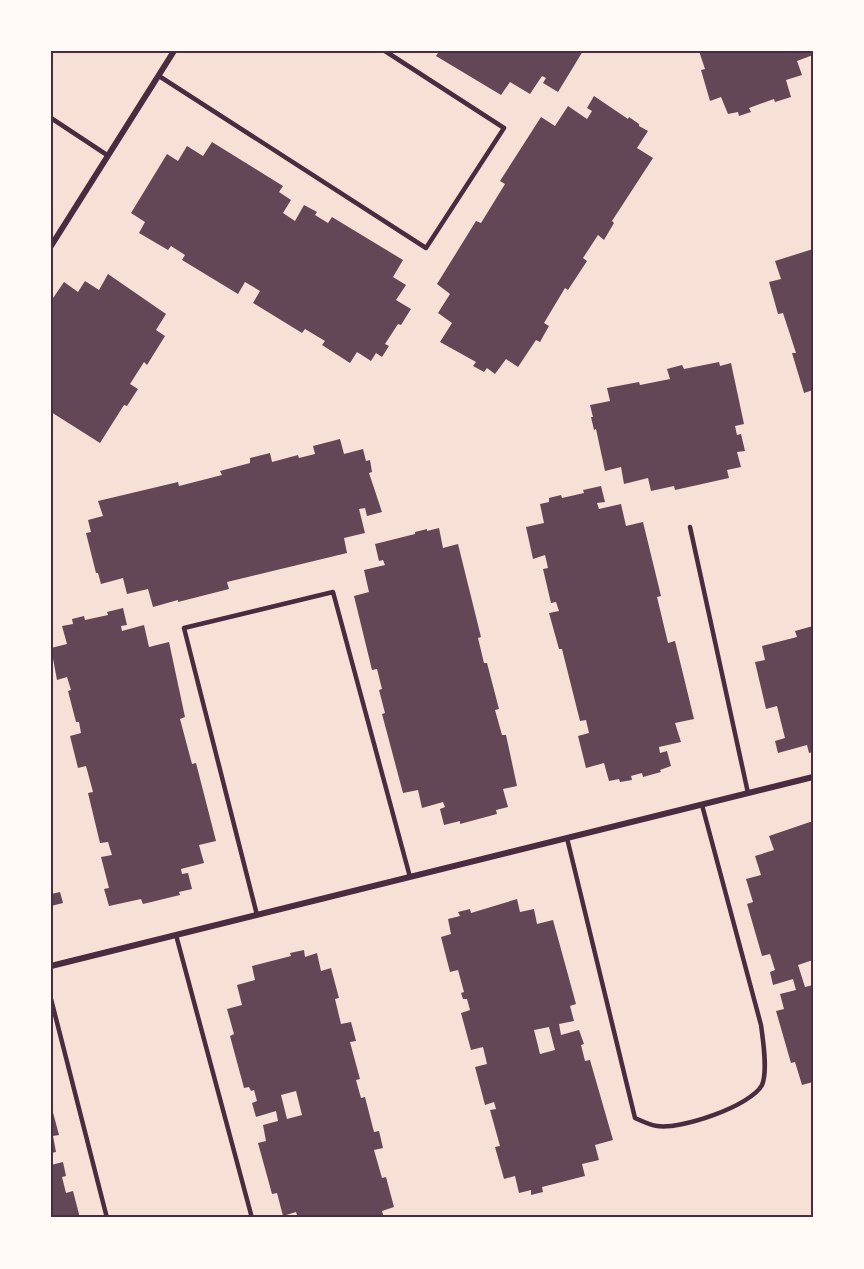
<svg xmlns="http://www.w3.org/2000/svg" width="864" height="1269" font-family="Roboto,sans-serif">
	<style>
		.building { fill: #644757; fill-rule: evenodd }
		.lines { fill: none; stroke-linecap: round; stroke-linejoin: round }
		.service { stroke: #4a2c40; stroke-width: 4.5 }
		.minor { stroke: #4a2c40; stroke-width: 6 }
		.neatline { fill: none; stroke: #4a2c40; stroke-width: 2 }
	</style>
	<rect width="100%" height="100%" fill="#f7e1d7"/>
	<path class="building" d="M 435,51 L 583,51 L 558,92 L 543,83 L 546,78 L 542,76 L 530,94 L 510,82 L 501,95 L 436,56 L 438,53 Z
		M 699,51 L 813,51 L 813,55 L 797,61 L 802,75 L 786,80 L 791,97 L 775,102 L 774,99 L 749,108 L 751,112 L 739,116 L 738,112 L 728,114 L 721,97 L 710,101 L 701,70 L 705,69 Z
		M 594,96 L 628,119 L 629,117 L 639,124 L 639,126 L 648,131 L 637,148 L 653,158 L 612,221 L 614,223 L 604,240 L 598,235 L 583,258 L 587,261 L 568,290 L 565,288 L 544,323 L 549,326 L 540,342 L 536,340 L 518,367 L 506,359 L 495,374 L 487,368 L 484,372 L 473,366 L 476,362 L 440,342 L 452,323 L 438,313 L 450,294 L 437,284 L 476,221 L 481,223 L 505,184 L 500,181 L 541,117 L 555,126 L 568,106 L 587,119 L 592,111 L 587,108 Z
		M 212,142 L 283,186 L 279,192 L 291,200 L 283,213 L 295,221 L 304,205 L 317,212 L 315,215 L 328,223 L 332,217 L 403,260 L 393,277 L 406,285 L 396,300 L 411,309 L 401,325 L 398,324 L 385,344 L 389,346 L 382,357 L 376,353 L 371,361 L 357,352 L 350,363 L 322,345 L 325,341 L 305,329 L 302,333 L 253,303 L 260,291 L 245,282 L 238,294 L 182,260 L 185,255 L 171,246 L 168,250 L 139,233 L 145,222 L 131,213 L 167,154 L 178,161 L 187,146 L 203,156 Z
		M 813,249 L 813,390 L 804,393 L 792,353 L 796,353 L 783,313 L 778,314 L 769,282 L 781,279 L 775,261 Z
		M 108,274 L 166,314 L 156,330 L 165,336 L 147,365 L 144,362 L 130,384 L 138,389 L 127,406 L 124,405 L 100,443 L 51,412 L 51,301 L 64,282 L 78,292 L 85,281 L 99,290 Z
		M 719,362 L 720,366 L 731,363 L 744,424 L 735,426 L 737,435 L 741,434 L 745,451 L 737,452 L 741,467 L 727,470 L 729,478 L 675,490 L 674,486 L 651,491 L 648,478 L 624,484 L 621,467 L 605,471 L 596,429 L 594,430 L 591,417 L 593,417 L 590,405 L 610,401 L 607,388 L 639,382 L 640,385 L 670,379 L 667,369 L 682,365 L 684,369 Z
		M 340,439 L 344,454 L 363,449 L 366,461 L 370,460 L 372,472 L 369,473 L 382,512 L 367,516 L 365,508 L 359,509 L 365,533 L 344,538 L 347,553 L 227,582 L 229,589 L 178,602 L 178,600 L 153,607 L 148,589 L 127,594 L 123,578 L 101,584 L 98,573 L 96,573 L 86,533 L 91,532 L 88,520 L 103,516 L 98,501 L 178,482 L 179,486 L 222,475 L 220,471 L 250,463 L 250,458 L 270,453 L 272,462 L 298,455 L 299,458 L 315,454 L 313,446 Z
		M 601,486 L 605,502 L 597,503 L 599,509 L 621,504 L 626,526 L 643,522 L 661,596 L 657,597 L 668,643 L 675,641 L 694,719 L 675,723 L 681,742 L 659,747 L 660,753 L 667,751 L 671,766 L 660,770 L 661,772 L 643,777 L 642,773 L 631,776 L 632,780 L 620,782 L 619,779 L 609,781 L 604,763 L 586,768 L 578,736 L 589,733 L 586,720 L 580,721 L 562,649 L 559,649 L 549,613 L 559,611 L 556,602 L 551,603 L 543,569 L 548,568 L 545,555 L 533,559 L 526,527 L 544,523 L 540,504 L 549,502 L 549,498 L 561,495 L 562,498 L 584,493 L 583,490 Z
		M 439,528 L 443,548 L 458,544 L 481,637 L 478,638 L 484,663 L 487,663 L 499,709 L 495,710 L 502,735 L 506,735 L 517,786 L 503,789 L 508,807 L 496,810 L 497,814 L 460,824 L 460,821 L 444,825 L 440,809 L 445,807 L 443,802 L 422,808 L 418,790 L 403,793 L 382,714 L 385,713 L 379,690 L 382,689 L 377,669 L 372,670 L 354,596 L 369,592 L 364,570 L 385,565 L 383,560 L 379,561 L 375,544 L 415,534 L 415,532 L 427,529 L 427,531 Z
		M 123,608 L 127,625 L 121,626 L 122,631 L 144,625 L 149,647 L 169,642 L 185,717 L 180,719 L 192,764 L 196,763 L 216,841 L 199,845 L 204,863 L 181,869 L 182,874 L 188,873 L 192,889 L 179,892 L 180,895 L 143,904 L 141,899 L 109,906 L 104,889 L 109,888 L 101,857 L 112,855 L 108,842 L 100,843 L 88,793 L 93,792 L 86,766 L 78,768 L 70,736 L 81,733 L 79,722 L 76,722 L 68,691 L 71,690 L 67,677 L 57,680 L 51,648 L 67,644 L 62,626 L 73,624 L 72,619 L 84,616 L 85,620 L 108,615 L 107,612 Z
		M 813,626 L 813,752 L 809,753 L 807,745 L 778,753 L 775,741 L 785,738 L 777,706 L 766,709 L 755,662 L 765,660 L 762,646 L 797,637 L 795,631 Z
		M 810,822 L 813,822 L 813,960 L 798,965 L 805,987 L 813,985 L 813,1082 L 802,1085 L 795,1062 L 791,1063 L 776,1011 L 784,1009 L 780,994 L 796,990 L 793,979 L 773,985 L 770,972 L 775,970 L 770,954 L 762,956 L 747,904 L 753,902 L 746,879 L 761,875 L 755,856 L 774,850 L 769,836 Z
		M 60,892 L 63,903 L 51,906 L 51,894 Z
		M 517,899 L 520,912 L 534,909 L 537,924 L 553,920 L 576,1004 L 570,1006 L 574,1021 L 559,1024 L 561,1035 L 579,1030 L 584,1044 L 581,1045 L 585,1061 L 590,1060 L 613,1140 L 595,1145 L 599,1160 L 582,1164 L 585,1176 L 542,1187 L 543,1192 L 531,1195 L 531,1190 L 519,1193 L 515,1176 L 504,1179 L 495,1147 L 500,1146 L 490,1110 L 496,1109 L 494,1102 L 485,1105 L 475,1067 L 487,1064 L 483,1047 L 471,1050 L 461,1013 L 470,1010 L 467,999 L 463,999 L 461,993 L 464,992 L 458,970 L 450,972 L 441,937 L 451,934 L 448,919 L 460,916 L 458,912 L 470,909 L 471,913 ZM 549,1027 L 555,1050 L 540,1054 L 534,1030 Z
		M 304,950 L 305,957 L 317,953 L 321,971 L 331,968 L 339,998 L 335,999 L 341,1024 L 351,1022 L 356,1041 L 350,1042 L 360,1079 L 356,1080 L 361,1098 L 365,1097 L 374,1132 L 379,1131 L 383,1148 L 374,1150 L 382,1178 L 386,1177 L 394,1207 L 382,1211 L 384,1218 L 298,1218 L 296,1212 L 283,1216 L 277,1193 L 272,1194 L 258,1143 L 266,1141 L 263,1125 L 278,1121 L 276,1111 L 256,1117 L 252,1103 L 257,1101 L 254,1090 L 251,1091 L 249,1087 L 244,1088 L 230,1036 L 234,1034 L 227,1009 L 242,1005 L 237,985 L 255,980 L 252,966 L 291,956 L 290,953 ZM 296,1091 L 302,1115 L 287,1119 L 281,1095 Z
		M 51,1105 L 59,1135 L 53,1136 L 56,1152 L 51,1153 Z
		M 63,1162 L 66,1176 L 62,1177 L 66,1193 L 73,1191 L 80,1218 L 51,1218 L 51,1165 Z"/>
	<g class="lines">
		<path class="service" d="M 159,76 L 426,248 L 504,128 L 385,51
			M 51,118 L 107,155
			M 690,527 L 748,793
			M 567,838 L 635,1118 C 642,1121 650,1125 657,1126 C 680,1130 751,1106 762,1085 C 768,1071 763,1040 761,1025 L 702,805
			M 257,915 L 184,628 L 333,592 L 410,877
			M 176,935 L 252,1218
			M 51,999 L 107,1218
			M 809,1218 L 813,1217"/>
		<path class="minor" d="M 51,246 L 174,51
			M 51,966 L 813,777"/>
	</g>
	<rect width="864" height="1269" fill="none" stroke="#fffaf5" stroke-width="105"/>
	<rect x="52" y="52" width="760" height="1164" class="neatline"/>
</svg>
